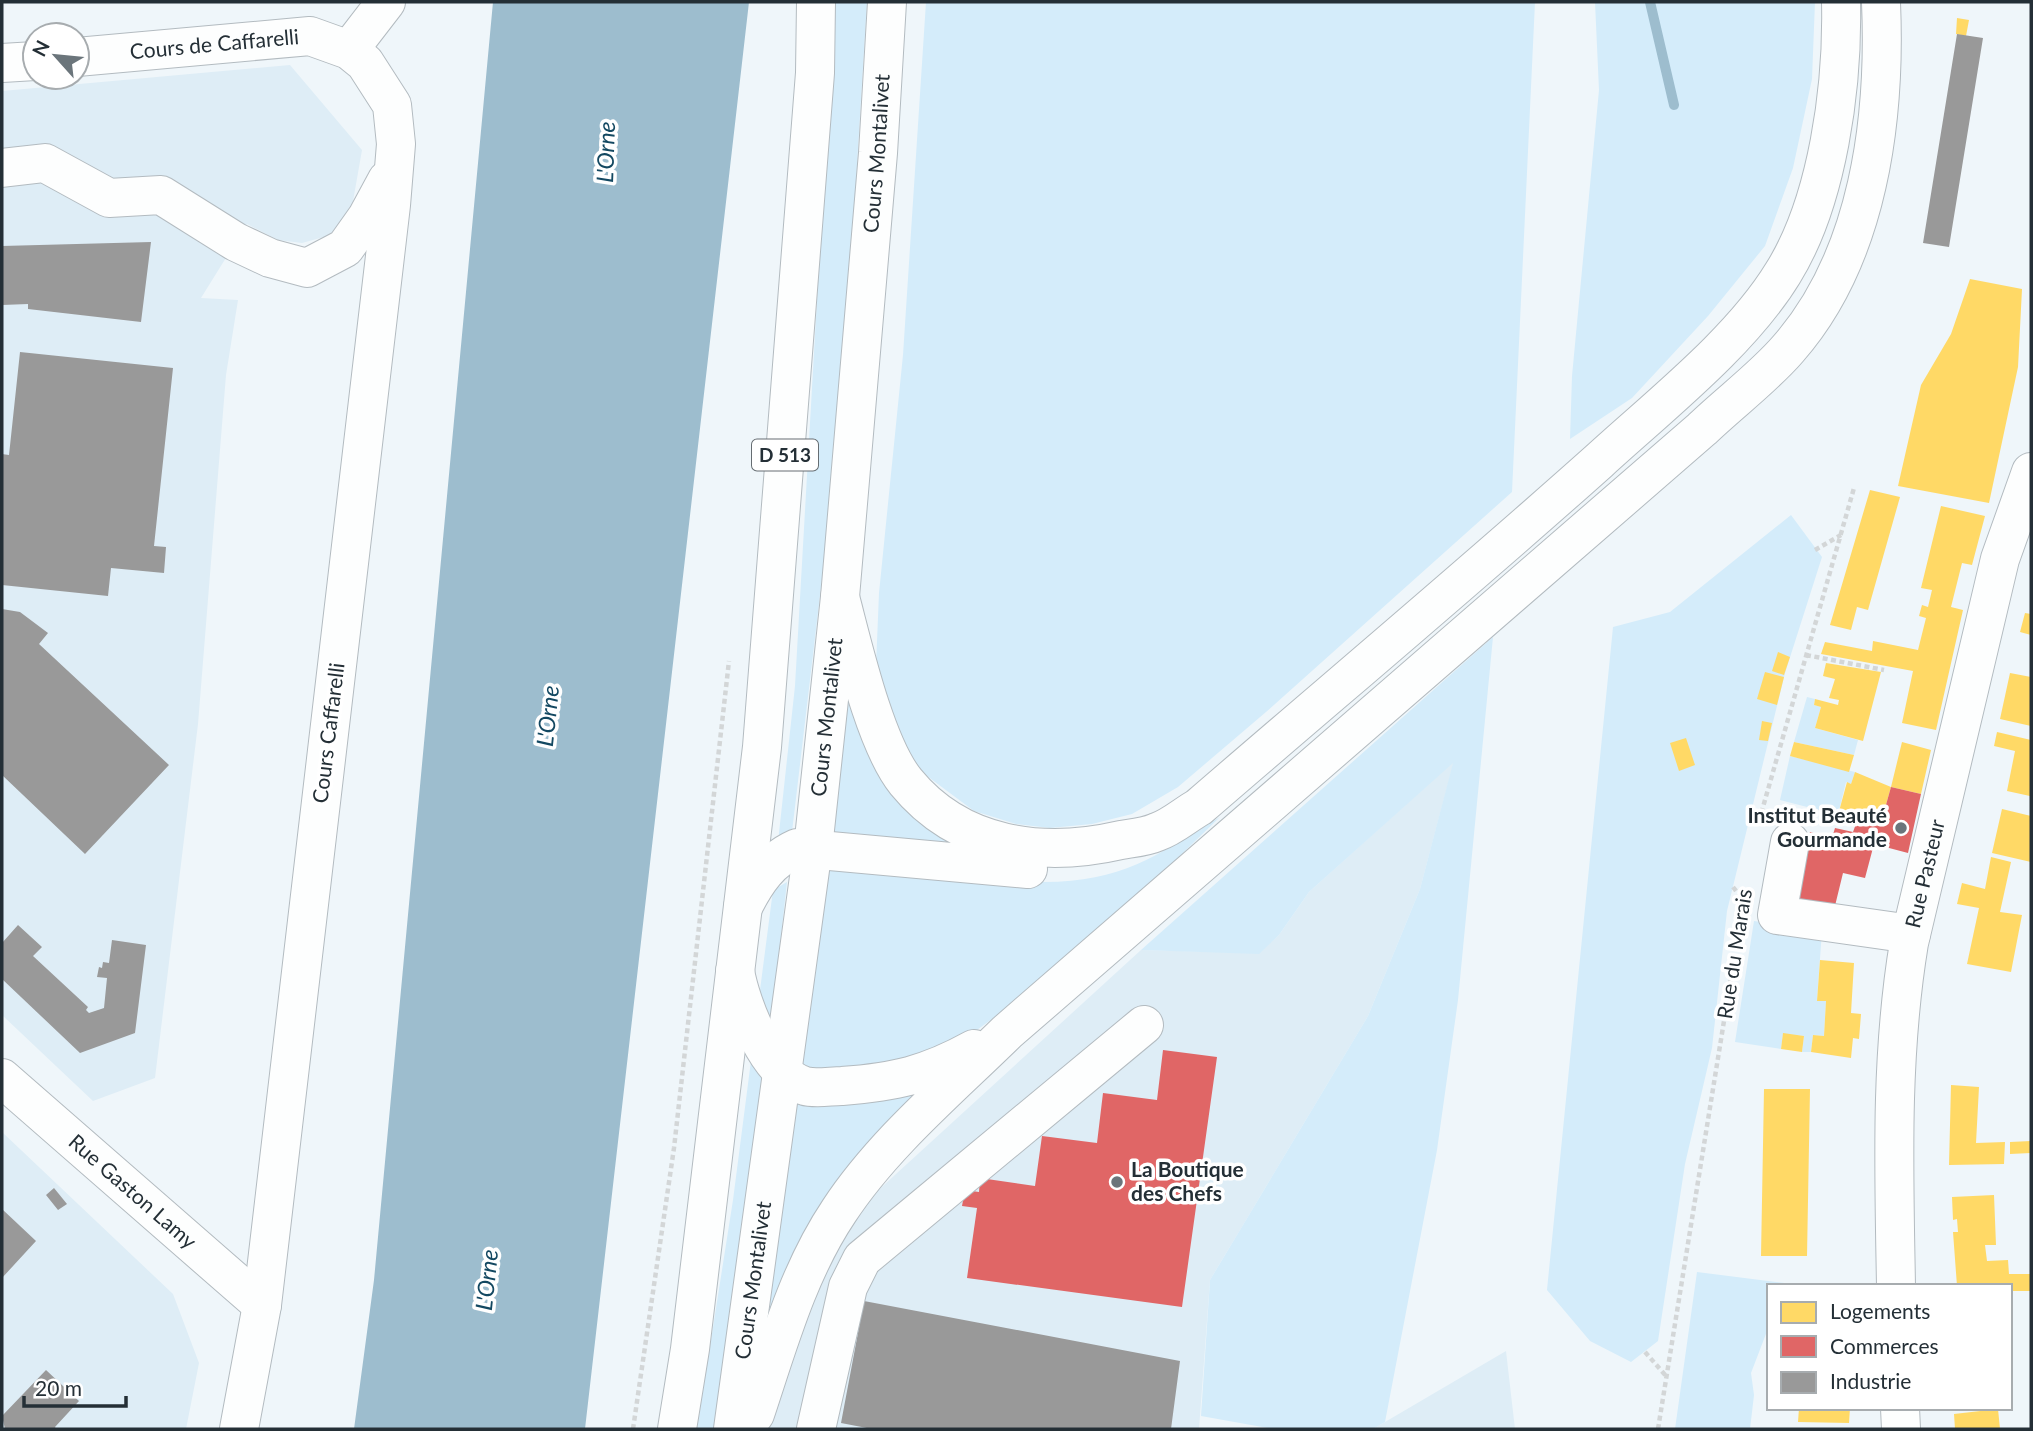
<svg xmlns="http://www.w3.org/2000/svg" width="2033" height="1431" font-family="Lato,sans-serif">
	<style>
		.built { fill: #deedf6 }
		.green { fill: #d4ecfa }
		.water { fill: #9dbdce }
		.homes { fill: #ffd966 }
		.shops { fill: #e06666 }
		.industry { fill: #999 }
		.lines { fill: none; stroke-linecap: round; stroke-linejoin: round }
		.stream { stroke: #9dbdce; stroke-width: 10 }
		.minor-casing { stroke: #b3bbc0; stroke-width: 40 }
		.major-casing { stroke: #b3bbc0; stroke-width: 40 }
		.highway-casing { stroke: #b3bbc0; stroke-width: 40 }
		.path { stroke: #d3d6d7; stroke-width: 4.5; stroke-dasharray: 5 3.5; stroke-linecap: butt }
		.minor { stroke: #fdfefe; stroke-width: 38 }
		.major { stroke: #fdfefe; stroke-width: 38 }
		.highway { stroke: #fdfefe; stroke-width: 38 }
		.poi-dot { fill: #6b757b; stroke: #fff; stroke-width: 2.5 }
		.labels { text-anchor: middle; stroke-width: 7; stroke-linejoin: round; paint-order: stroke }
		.shield { fill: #fff; stroke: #666d72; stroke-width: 2 }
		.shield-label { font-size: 19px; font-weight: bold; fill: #242f36 }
		.street-label { font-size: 21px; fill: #242f36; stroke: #fff }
		.poi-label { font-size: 21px; font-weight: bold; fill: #242f36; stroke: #fff; text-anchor: end }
		.water-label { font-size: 23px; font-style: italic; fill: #134861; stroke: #fff }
	</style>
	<rect width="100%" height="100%" fill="#eff6fa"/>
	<path class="built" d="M 290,65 L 362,150 L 352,207 L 331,235 L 302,243 L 278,240 L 247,224 L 201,298 L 238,300 L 226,375 L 198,724 L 155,1078 L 93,1101 L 2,1015 L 2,91 Z
		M 1454,761 L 1420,889 L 1368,1016 L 1210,1280 L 1199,1429 L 769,1429 L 789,1340 L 838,1227 L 1141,950 L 1259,953 L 1279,935 L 1309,892 Z
		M 2,1132 L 173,1294 L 199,1363 L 186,1429 L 2,1429 Z
		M 1506,1351 L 1515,1429 L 1373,1429 L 1385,1422 Z"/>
	<path class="green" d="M 834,2 L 867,2 L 851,263 L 823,570 L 792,832 L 778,842 L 795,686 Z
		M 926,2 L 1535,2 L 1512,492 L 1266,712 L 1178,787 L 1132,814 L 1092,824 L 1050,828 L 1016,824 L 974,811 L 919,770 L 900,742 L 876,666 L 879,593 L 903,355 Z
		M 1595,2 L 1815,2 L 1812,79 L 1793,168 L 1765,246 L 1708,316 L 1632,398 L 1570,439 L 1572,376 L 1599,90 Z
		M 1791,515 L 1822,557 L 1785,673 L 1727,911 L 1712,1048 L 1685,1164 L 1658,1341 L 1631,1362 L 1590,1341 L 1547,1290 L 1613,627 L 1670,612 Z
		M 1493,637 L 1458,1000 L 1437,1150 L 1385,1422 L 1373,1429 L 1274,1429 L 1201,1416 L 1210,1280 L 1368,1016 L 1420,889 L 1453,763 L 1309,892 L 1279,935 L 1259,954 L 1141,950 Z
		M 847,677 L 863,727 L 991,851 L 835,838 L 829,823 Z
		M 1807,697 L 1815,699 L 1814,705 L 1821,707 L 1815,728 L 1858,740 L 1854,755 L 1794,742 Z
		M 1790,756 L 1855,772 L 1851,784 L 1846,782 L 1838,815 L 1780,800 Z
		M 1220,817 L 1158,877 L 1008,1007 L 969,1036 L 897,1067 L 801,1070 L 824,867 L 833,857 L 1044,882 C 1121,882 1156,856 1220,817 Z
		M 787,882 L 770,1036 L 756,1021 L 773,890 Z
		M 1754,921 L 1822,931 L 1817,1000 L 1826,1001 L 1824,1036 L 1813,1035 L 1811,1052 L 1802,1052 L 1804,1036 L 1783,1034 L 1781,1049 L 1735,1042 Z
		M 752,1053 L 766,1068 L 715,1429 L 697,1429 L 733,1200 Z
		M 957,1067 L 856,1168 L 754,1396 L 796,1104 Z
		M 1697,1272 L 1793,1284 L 1769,1286 L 1769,1326 L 1751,1373 L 1754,1395 L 1750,1429 L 1675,1429 Z"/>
	<path class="water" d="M 493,2 L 749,2 L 585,1429 L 354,1429 L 374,1280 Z"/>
	<path class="homes" d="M 1957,18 L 1969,20 L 1966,36 L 1956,34 Z
		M 1970,279 L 2022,289 L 2018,367 L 1989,503 L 1898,486 L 1921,385 L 1951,334 Z
		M 1870,490 L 1900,497 L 1868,610 L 1857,607 L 1851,630 L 1830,625 Z
		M 1941,506 L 1985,516 L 1972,565 L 1962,563 L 1951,607 L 1963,610 L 1936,730 L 1902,723 L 1913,671 L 1821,654 L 1825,642 L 1872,651 L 1873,641 L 1918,650 L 1926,618 L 1919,616 L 1922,605 L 1928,607 L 1932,590 L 1921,588 Z
		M 2025,613 L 2031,614 L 2031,635 L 2020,632 Z
		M 1778,652 L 1790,657 L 1784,675 L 1772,671 Z
		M 1826,663 L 1881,672 L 1863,741 L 1815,728 L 1821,707 L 1814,705 L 1815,699 L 1838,705 L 1839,700 L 1829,698 L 1835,679 L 1823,676 Z
		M 1765,672 L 1784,677 L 1777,705 L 1757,699 Z
		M 2010,673 L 2031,677 L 2031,726 L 2000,719 Z
		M 1762,721 L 1772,723 L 1768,741 L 1759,740 Z
		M 1997,732 L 2031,740 L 2030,796 L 2007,791 L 2015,751 L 1994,746 Z
		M 1686,738 L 1695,765 L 1679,771 L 1670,743 Z
		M 1794,742 L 1854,755 L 1849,772 L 1790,756 Z
		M 1902,742 L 1931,750 L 1921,794 L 1891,787 Z
		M 1855,772 L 1891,787 L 1880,826 L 1838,815 L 1847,782 L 1851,784 Z
		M 2002,809 L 2031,816 L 2031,862 L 1992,853 Z
		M 1991,857 L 2011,862 L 2000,912 L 2022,915 L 2011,972 L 1967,964 L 1979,908 L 1957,904 L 1962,883 L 1985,889 Z
		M 1820,960 L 1854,963 L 1851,1013 L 1861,1014 L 1859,1039 L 1853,1038 L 1851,1058 L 1811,1052 L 1813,1035 L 1824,1036 L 1826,1001 L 1817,1001 Z
		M 1783,1033 L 1804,1036 L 1802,1052 L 1781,1049 Z
		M 1951,1085 L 1979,1087 L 1976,1143 L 2005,1142 L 2004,1164 L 1949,1165 Z
		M 1764,1089 L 1810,1089 L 1807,1256 L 1761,1256 Z
		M 2031,1141 L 2031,1153 L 2010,1154 L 2010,1142 Z
		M 1994,1195 L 1996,1245 L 1985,1245 L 1987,1261 L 2008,1260 L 2009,1274 L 2031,1274 L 2031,1291 L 2010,1291 L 2010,1286 L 1957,1286 L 1953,1232 L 1958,1232 L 1957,1219 L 1953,1220 L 1952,1197 Z
		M 1799,1408 L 1850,1408 L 1849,1423 L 1798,1422 Z
		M 1998,1409 L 2000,1429 L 1955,1429 L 1954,1414 Z"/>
	<path class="shops" d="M 1891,787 L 1921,794 L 1908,853 L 1874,844 L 1865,878 L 1843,873 L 1833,914 L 1792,903 L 1810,832 L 1832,838 L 1835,828 L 1853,832 L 1857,821 L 1880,826 Z
		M 1163,1050 L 1217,1057 L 1182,1307 L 967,1278 L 977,1208 L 962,1206 L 965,1190 L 979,1192 L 980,1178 L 1035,1186 L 1042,1136 L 1097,1143 L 1103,1093 L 1157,1100 Z"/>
	<path class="industry" d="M 1957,34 L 1983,38 L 1949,247 L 1923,243 Z
		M 151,242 L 141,322 L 28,309 L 28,304 L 2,305 L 2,246 Z
		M 20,352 L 173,368 L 154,546 L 166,547 L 164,573 L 111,568 L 108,596 L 2,585 L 2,454 L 9,455 Z
		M 2,609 L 20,612 L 48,633 L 39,644 L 169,765 L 85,854 L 2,775 Z
		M 18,925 L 42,947 L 33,956 L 88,1007 L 86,1010 L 89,1013 L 104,1008 L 107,978 L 97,977 L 99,967 L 102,968 L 103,962 L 109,963 L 112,940 L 146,945 L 135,1033 L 80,1053 L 2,979 L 2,943 Z
		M 54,1188 L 67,1204 L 58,1210 L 46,1195 Z
		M 2,1209 L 36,1241 L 2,1278 Z
		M 864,1301 L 1180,1361 L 1171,1429 L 872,1429 L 841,1423 Z
		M 46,1370 L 79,1401 L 55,1427 L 56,1429 L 5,1429 L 2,1416 Z"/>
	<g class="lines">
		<path class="stream" d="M 1650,2 L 1674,105"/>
		<g class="minor-casing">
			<g id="minor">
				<path d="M 349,50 L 386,2"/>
				<path id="s1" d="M 77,57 L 310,36 L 349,50 L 365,63 L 392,105 L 396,144 L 391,205 L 262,1305 L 239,1429"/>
				<path d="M 2,63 L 35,61"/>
				<path d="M 2,168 L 45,163 L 109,198 L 161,195 L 236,242 L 270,258 L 307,268 L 345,248 L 367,217 L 387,180"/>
				<path d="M 1790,842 L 1777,915 L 1911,934"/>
				<path id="s2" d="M 2,1078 L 262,1305"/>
				<path d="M 816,1429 L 848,1287 L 862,1259 L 1144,1025"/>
			</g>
		</g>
		<g class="major-casing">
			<g id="major">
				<path id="s3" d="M 1896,1286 C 1894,1171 1890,1057 1909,943 L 2000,559 L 2031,472"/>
				<path d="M 1900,1408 L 1901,1429"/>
				<path d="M 677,1429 L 690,1349 L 762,747 L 815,73 L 816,2"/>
				<path id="s4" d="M 733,1429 L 813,848 L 840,597 L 878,153 L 887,2"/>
			</g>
		</g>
		<g class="highway-casing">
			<path id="highway" d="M 840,597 C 853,646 875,744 906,782 C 960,848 1043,858 1121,840 C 1133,838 1146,837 1157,832 C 1172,827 1185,815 1199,807 C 1332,692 1467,579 1599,461 C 1659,406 1741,342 1783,273 C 1828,201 1843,86 1841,2
				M 743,907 C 756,881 770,860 797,848 L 1028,869
				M 735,971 C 741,1005 768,1076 805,1086 C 815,1089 831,1086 842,1086 C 895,1082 927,1075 974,1049
				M 743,1429 L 755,1414 C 778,1345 798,1272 839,1211 C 883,1144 950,1088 1007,1032 L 1702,429 C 1730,402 1763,378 1788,349 C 1869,257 1886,119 1881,2"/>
		</g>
		<path class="path" d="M 1815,550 L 1841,535
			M 1806,655 L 1884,670
			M 1759,821 L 1854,488
			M 1733,887 L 1743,900
			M 1645,1352 L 1667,1377
			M 633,1429 L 674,1148 L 729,661
			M 1658,1429 L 1740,922"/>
		<use href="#minor" class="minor"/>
		<use href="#major" class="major"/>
		<use href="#highway" class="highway"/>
	</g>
	<g class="poi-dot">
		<circle cx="1901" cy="828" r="7"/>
		<circle cx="1117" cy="1182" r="7"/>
	</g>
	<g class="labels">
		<rect class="shield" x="752" y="439.5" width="66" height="31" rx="5"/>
		<g class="shield-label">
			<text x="785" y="462">D 513</text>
		</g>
		<g class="street-label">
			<text dy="7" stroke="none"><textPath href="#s1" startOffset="138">Cours de Caffarelli</textPath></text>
			<text dy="7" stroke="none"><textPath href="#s4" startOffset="1284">Cours Montalivet</textPath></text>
			<text dy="7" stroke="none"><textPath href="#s4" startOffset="718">Cours Montalivet</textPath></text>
			<text transform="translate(329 733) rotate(-83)" y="7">Cours Caffarelli</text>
			<text dy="7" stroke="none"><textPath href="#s3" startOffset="415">Rue Pasteur</textPath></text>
			<text transform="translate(1735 954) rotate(-81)" y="7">Rue du Marais</text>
			<text dy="7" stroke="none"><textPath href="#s2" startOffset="173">Rue Gaston Lamy</textPath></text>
			<text dy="7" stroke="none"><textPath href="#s4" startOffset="150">Cours Montalivet</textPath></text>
		</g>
		<g class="poi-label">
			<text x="1887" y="823">Institut Beauté<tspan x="1887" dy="24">Gourmande</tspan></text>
			<text x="1131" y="1177" text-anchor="start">La Boutique<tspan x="1131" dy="24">des Chefs</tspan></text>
		</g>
		<g class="water-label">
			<text transform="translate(606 152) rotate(-88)" y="8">L'Orne</text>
			<text transform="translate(548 716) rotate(-84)" y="8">L'Orne</text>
			<text transform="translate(487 1280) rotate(-84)" y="8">L'Orne</text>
		</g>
	</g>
	<rect width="2033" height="1431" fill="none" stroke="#242f36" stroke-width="7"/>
	<rect x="1767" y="1284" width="245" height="126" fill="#ffffff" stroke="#a7acaf" stroke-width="2"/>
	<rect x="1781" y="1302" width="35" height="21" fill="#ffd966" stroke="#a7acaf" stroke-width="2"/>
	<text x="1830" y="1319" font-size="21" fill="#242f36">Logements</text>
	<rect x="1781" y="1336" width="35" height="21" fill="#e06666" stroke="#a7acaf" stroke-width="2"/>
	<text x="1830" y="1354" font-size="21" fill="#242f36">Commerces</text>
	<rect x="1781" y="1372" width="35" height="21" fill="#999999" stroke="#a7acaf" stroke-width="2"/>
	<text x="1830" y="1389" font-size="21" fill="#242f36">Industrie</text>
	<g transform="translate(56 56) rotate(297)"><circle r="33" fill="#ffffff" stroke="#a7acaf" stroke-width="2"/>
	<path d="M0-5L12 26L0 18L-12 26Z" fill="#6b757b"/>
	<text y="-10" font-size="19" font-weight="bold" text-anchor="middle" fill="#242f36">N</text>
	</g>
	<path d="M24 1396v10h102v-10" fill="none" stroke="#242f36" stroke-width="3.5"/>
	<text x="35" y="1396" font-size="21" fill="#242f36" stroke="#ffffff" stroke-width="5" paint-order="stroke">20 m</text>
</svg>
